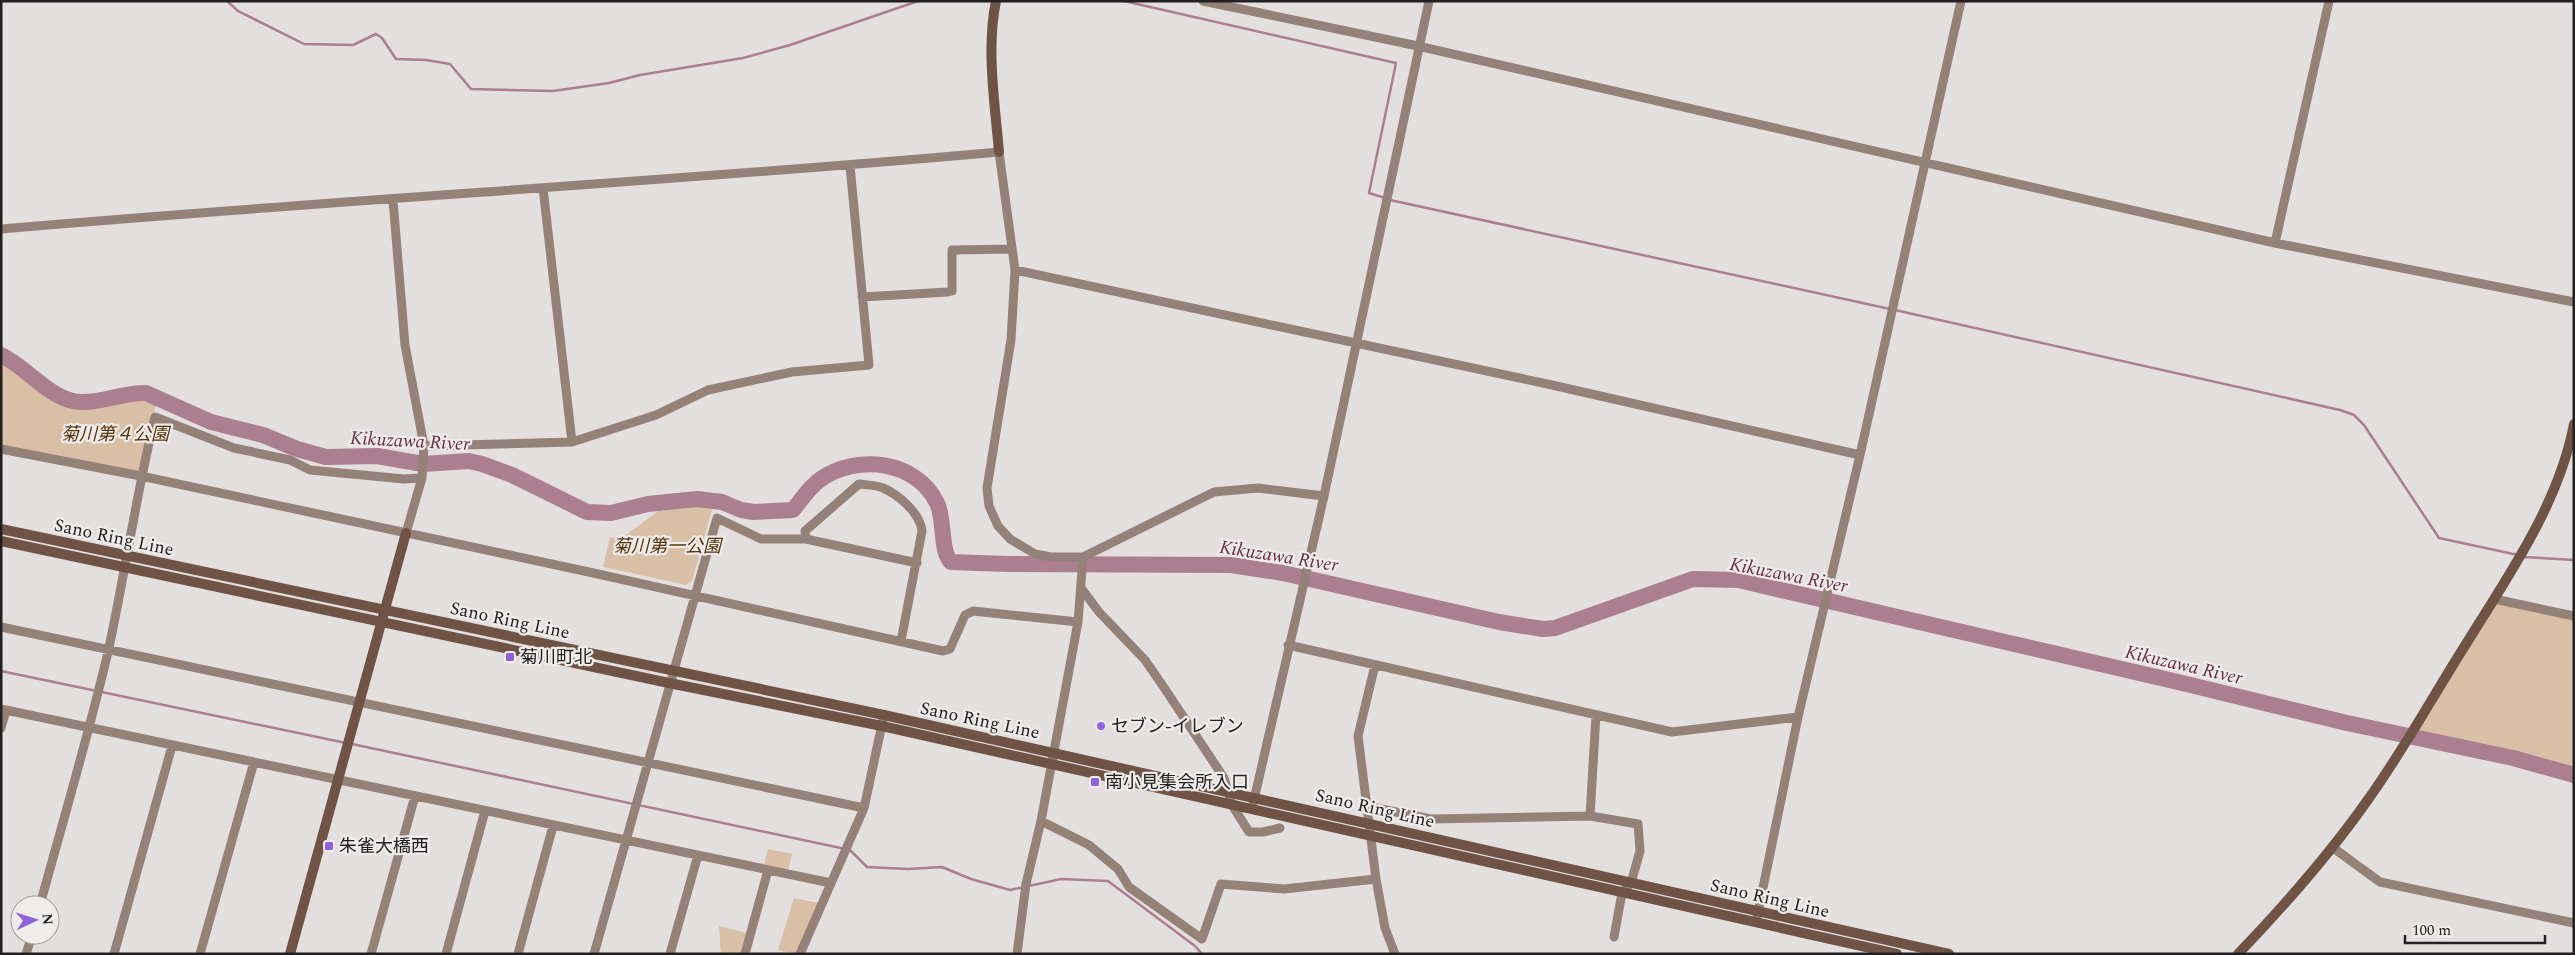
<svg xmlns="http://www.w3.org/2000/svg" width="2575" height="955" font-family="Spectral,'Noto Sans JP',serif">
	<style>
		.green { fill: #d8bfa6 }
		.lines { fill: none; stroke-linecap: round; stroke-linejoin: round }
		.stream { stroke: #ab7e90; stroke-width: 2.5 }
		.river { stroke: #ab7e90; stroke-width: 16 }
		.street { stroke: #948177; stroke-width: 9 }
		.secondary { stroke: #6f5446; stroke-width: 10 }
		.poi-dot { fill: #8f61db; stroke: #f0eceb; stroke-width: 2 }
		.labels { text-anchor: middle; stroke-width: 4.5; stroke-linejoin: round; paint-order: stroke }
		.park-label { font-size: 18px; font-style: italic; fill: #563409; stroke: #f0eceb }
		.street-label { font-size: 18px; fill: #222020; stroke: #f0eceb }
		.poi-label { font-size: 18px; fill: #222020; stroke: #f0eceb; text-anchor: start }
		.water-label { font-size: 19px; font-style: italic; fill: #692d49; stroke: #f0eceb }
	</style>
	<rect width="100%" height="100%" fill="#e3dfde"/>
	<path class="green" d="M 1,359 C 23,370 50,402 73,405 C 95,409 117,396 138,395 C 144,395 152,398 157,400 L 139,473 L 1,446 Z
		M 694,502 L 713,506 L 692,581 L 686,585 L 603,567 L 610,537 L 619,540 L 668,504 Z
		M 2494,599 L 2574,616 L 2574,772 L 2513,758 L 2413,728 Z
		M 768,849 L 792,854 L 788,871 L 764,866 Z
		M 794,898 L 819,903 L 796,954 L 778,950 Z
		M 719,926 L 747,933 L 742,954 L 721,954 Z"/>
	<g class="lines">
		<path class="stream" d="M 227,1 L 238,11 L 304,44 L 353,45 L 376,34 L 382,38 L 396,59 L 426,60 L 450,64 L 471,89 L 553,91 L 609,83 L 640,75 L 743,58 L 790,45 L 918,1
			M 1124,1 L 1396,63 L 1369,193 L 1385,198
			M 1390,200 L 1890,309
			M 1895,310 L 2340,410 L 2354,415 L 2364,425 L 2439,538 L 2518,555
			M 2523,557 L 2574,560
			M 1,671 L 346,743
			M 352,744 L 850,850 L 867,867 L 908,869 L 942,867 L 971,879 L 1010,890 L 1061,879 L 1108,881 L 1195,946 L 1202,954"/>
		<path class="river" d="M 1,355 C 27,367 52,402 81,402 C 103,403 124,392 146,393 L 211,422 L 263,435 L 297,449 L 326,457 L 377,456 L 423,464 L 469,461 L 482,464 L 512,475 L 587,512 L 611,513 L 648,504 L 697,499 L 722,502 L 741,510 L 754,512 L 793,510 C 802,499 809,487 821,479 C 857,454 916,460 937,503 C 945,519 940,552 951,562 L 1007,564 L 1231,565 L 1283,573 L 1499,622 L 1543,629 L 1555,628 L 1693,579 L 1738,580 L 2178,682 L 2347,723 L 2513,758 L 2574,775"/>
		<path class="street" d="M 1203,1 L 1418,46 L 2275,243 L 2574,302
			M 543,188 L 572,442
			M 393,200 L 405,345 L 424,446 L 422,478 L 406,533
			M 1,229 C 334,200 667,182 999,152 L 1015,270 L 1011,340 L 987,488 L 989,506 L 998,526 L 1010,539 L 1035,554 L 1051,557 L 1083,557 L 1214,492 L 1258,488 L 1324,496
			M 2275,243 L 2329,1
			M 1015,270 L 1552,385 L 1860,455
			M 862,297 L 948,292 L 952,291 L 952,250 L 1011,249
			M 424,446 L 572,442 L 656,415 L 708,390 L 792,372 L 869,365 L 850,166
			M 1,449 L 141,476 L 598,574 L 943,651 L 950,649 L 965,615 L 973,611 L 1078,622
			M 806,539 L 805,531 L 859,484 C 867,485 876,485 883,488 C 899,495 920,513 922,531 L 901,641
			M 1081,588 L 1099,612 L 1145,660 L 1165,689 L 1224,778 L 1232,805 L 1249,832 L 1263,832 L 1280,828
			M 2494,599 L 2574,616
			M 1,627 L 864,808
			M 1288,645 L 1672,732 L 1798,717
			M 1375,665 L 1358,736 L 1376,879 L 1385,928 L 1395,954
			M 1,709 L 831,883
			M 1,728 L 6,710
			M 1253,804 L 1324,496 L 1429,1
			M 1366,806 L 1431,819 L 1590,816 L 1638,824 L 1640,851 L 1631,883 L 1622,893 L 1614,937
			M 1590,816 L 1596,715
			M 1041,821 L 1089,845 L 1118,869 L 1129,887 L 1202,939 L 1221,884 L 1284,889 L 1376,879
			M 2332,847 L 2380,882 L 2574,923
			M 40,905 C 63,821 88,737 108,652 C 125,574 136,495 155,417 L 234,448 L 290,460 L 310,470 L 404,479 L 422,478
			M 1756,922 L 1798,717 L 1860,455 L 1961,1
			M 26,954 L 32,935
			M 114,954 L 172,746
			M 200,954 L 254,762
			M 371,954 L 415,796
			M 446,954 L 485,811
			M 518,954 L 553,826
			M 594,954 L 717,518 L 761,539 L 806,539 L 917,563
			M 670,954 L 698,855
			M 745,954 L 768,870
			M 800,954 L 864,808 L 884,715
			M 1017,954 L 1026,884 L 1041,821 L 1078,622 L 1083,557"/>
		<path class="secondary" d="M 996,1 C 986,49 995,104 999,152
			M 1,529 L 884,715 L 1949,954
			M 1,541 L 669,683 L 882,726 L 1897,954
			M 290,954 L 406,533
			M 2238,954 C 2284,906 2329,855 2367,801 C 2403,751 2433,696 2466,644 C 2508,576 2559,504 2574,424"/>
	</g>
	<g class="poi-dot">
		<rect x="505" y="652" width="10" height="10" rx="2.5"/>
		<circle cx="1101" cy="726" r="5"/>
		<rect x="1090" y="777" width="10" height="10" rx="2.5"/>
		<rect x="324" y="841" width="10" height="10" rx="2.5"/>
	</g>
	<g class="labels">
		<g class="park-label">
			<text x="115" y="440">菊川第４公園</text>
			<text x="667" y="552">菊川第一公園</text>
		</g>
		<g class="street-label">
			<text transform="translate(114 537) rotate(12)" y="6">Sano Ring Line</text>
			<text transform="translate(510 620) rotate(12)" y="6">Sano Ring Line</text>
			<text transform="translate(980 720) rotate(12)" y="6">Sano Ring Line</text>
			<text transform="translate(1375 808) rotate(13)" y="6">Sano Ring Line</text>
			<text transform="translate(1770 898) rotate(13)" y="6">Sano Ring Line</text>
		</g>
		<g class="poi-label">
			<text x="520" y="663">菊川町北</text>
			<text x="1111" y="732">セブン-イレブン</text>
			<text x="1105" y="788">南小見集会所入口</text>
			<text x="339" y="852">朱雀大橋西</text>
		</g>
		<g class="water-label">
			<text transform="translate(410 440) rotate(3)" y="7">Kikuzawa River</text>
			<text transform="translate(1279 555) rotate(9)" y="7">Kikuzawa River</text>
			<text transform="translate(1789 574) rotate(11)" y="7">Kikuzawa River</text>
			<text transform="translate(2184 664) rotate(13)" y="7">Kikuzawa River</text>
		</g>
	</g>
	<rect width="2575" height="955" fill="none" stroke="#222020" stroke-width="5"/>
	<g transform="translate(35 920) rotate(86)"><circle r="24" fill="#f0eceb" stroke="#9e9a9a"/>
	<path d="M0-4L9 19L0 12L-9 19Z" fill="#8f61db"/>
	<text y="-8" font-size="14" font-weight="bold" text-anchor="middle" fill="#222020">N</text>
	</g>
	<path d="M2405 935v8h140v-8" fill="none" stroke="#222020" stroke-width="2.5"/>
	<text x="2412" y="935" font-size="15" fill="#222020" stroke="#f0eceb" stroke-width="4" paint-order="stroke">100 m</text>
</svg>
